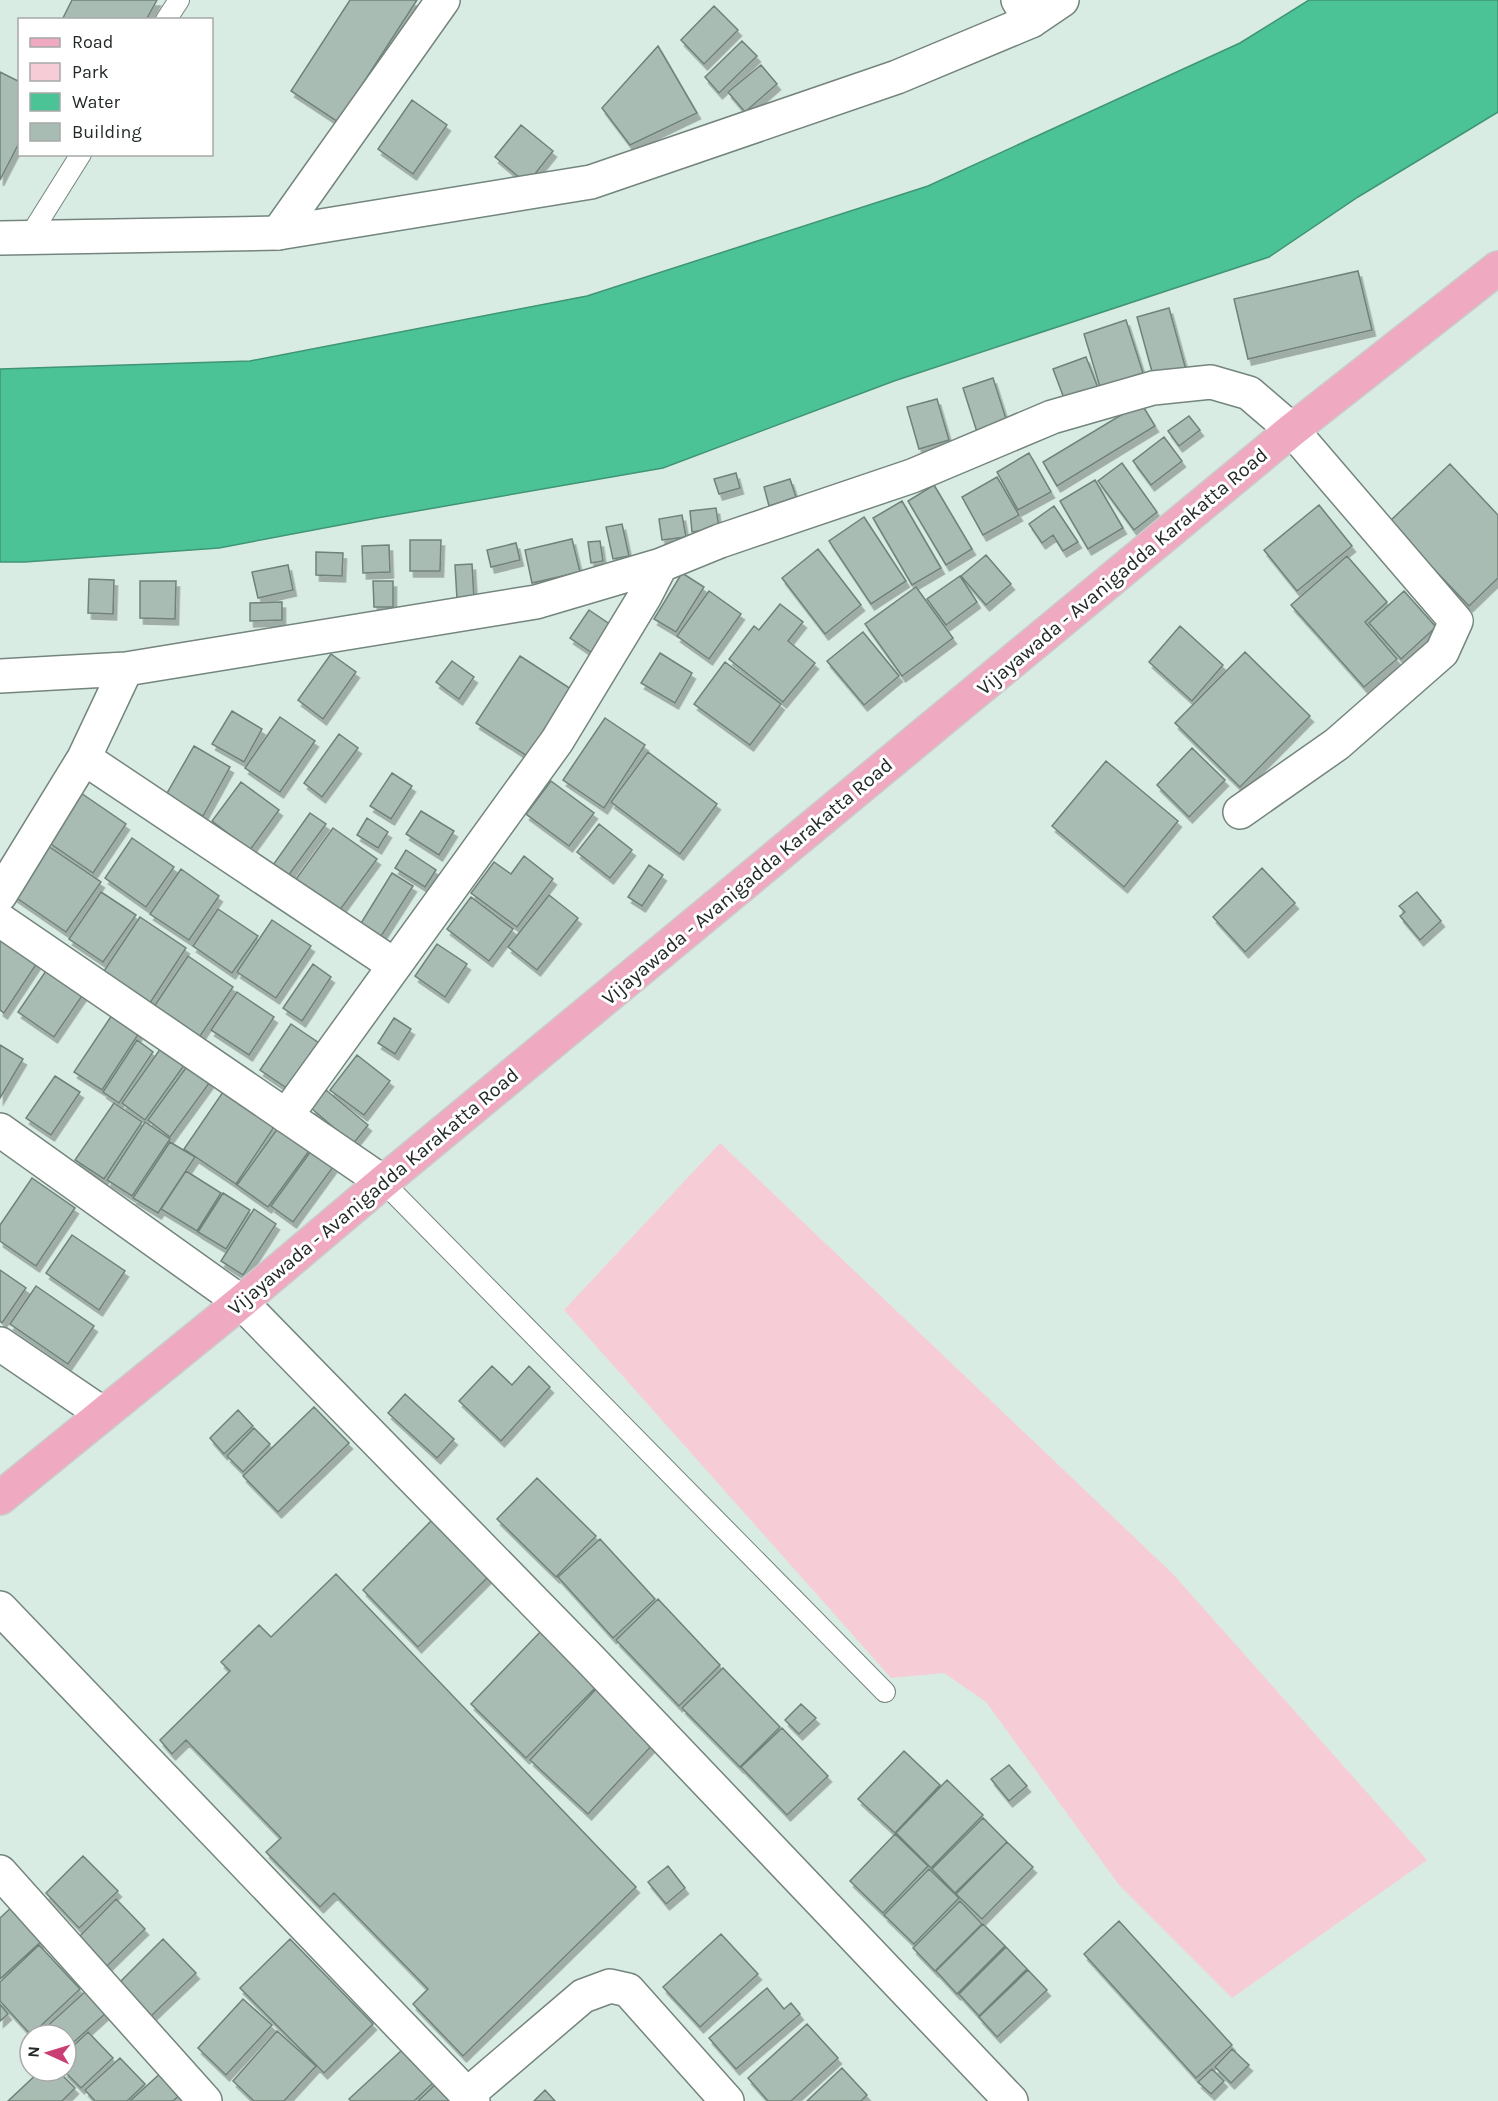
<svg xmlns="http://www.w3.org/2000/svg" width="1498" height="2101" font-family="Karla,sans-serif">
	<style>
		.green { fill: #f6cdd7 }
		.water { fill: #4cc397; stroke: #3f9575; stroke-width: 1.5 }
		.building { fill: #a9bcb3; stroke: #70827a; stroke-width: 1.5; filter: url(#shadow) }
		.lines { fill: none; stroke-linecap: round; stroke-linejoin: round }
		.lane-casing { stroke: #74857d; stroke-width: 22 }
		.street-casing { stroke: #74857d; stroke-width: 36 }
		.secondary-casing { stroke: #74857d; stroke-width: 36 }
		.primary-casing { stroke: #cacccb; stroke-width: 36 }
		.lane { stroke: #fff; stroke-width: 20 }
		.street { stroke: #fff; stroke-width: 33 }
		.secondary { stroke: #fff; stroke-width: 33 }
		.primary { stroke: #efa9c0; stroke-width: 33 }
		.labels { text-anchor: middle; stroke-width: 6; stroke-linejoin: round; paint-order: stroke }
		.street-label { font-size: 20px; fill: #222926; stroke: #fff }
	</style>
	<defs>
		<filter id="shadow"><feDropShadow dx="3.5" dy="6" stdDeviation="0" flood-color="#0004"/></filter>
	</defs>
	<rect width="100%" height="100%" fill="#d9ece3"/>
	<path class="green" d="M 720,1143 L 1173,1574 L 1427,1860 L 1232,1998 L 1119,1885 L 986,1702 L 944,1673 L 891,1678 L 564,1310 Z"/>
	<path class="water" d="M 1309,0 L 1498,0 L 1498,112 L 1358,197 L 1269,257 L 894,381 L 663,468 L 377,518 L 219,548 L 25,562 L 0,562 L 0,369 L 250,361 L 587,296 L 928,186 L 1240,43 Z"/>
	<path class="building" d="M 72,0 L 157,0 L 146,20 L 62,20 Z
		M 350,0 L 417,0 L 338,122 L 291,91 Z
		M 714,6 L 738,30 L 704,64 L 681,40 Z
		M 742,41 L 757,56 L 719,93 L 705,77 Z
		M 658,46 L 697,113 L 630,145 L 602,108 Z
		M 761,65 L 777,84 L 745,112 L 728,92 Z
		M 0,72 L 20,82 L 20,141 L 0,180 Z
		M 412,100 L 447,125 L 413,174 L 378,149 Z
		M 521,125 L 553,151 L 527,184 L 495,157 Z
		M 1358,271 L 1372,330 L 1248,359 L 1234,299 Z
		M 1169,308 L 1186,370 L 1154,379 L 1137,317 Z
		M 1126,320 L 1143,373 L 1100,387 L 1084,334 Z
		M 1086,357 L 1098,388 L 1065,401 L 1053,369 Z
		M 993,378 L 1007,422 L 977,432 L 963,388 Z
		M 937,399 L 949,440 L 919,449 L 907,407 Z
		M 1141,403 L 1155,426 L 1057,486 L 1043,462 Z
		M 1189,416 L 1200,430 L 1179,446 L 1168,431 Z
		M 1164,437 L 1182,461 L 1151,485 L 1133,461 Z
		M 1029,453 L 1051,492 L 1018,510 L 997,472 Z
		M 1122,463 L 1157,512 L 1134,530 L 1098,481 Z
		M 1450,464 L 1498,515 L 1498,578 L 1469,606 L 1389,522 Z
		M 736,473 L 740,488 L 719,494 L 714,479 Z
		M 997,477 L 1019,515 L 983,535 L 962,497 Z
		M 790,479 L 796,497 L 769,506 L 764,487 Z
		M 1095,480 L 1123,528 L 1088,549 L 1060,501 Z
		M 934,485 L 972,549 L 946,565 L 908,501 Z
		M 902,501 L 941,568 L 912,585 L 873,518 Z
		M 1319,505 L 1352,546 L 1297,591 L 1264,550 Z
		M 1054,506 L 1078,542 L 1063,551 L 1053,535 L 1042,543 L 1029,524 Z
		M 716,508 L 719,528 L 692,532 L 690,511 Z
		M 682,515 L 686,537 L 662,540 L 659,519 Z
		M 864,517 L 906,581 L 871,604 L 829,541 Z
		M 622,524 L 629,556 L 613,559 L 606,527 Z
		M 572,539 L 580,572 L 532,583 L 525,550 Z
		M 410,540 L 441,540 L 440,571 L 410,571 Z
		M 600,541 L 603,561 L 591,563 L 588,542 Z
		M 516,543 L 520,560 L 491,567 L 487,550 Z
		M 389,545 L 390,572 L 363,573 L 362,546 Z
		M 818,549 L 861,605 L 825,634 L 782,578 Z
		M 316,552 L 343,553 L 342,576 L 316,575 Z
		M 986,555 L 1011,584 L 986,605 L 961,576 Z
		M 1347,556 L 1387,602 L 1365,622 L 1397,659 L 1364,687 L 1291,605 Z
		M 472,564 L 474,598 L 457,599 L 455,565 Z
		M 288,565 L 293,590 L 258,598 L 252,572 Z
		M 682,573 L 704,587 L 676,632 L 654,619 Z
		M 960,576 L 977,602 L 946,625 L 927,599 Z
		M 89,579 L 114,580 L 113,614 L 88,613 Z
		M 140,581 L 176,581 L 175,619 L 140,618 Z
		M 373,581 L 393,581 L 393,607 L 374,607 Z
		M 916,587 L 953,638 L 902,676 L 865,624 Z
		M 709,591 L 741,614 L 709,659 L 677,636 Z
		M 1404,591 L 1436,627 L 1401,659 L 1369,623 Z
		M 282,602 L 282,620 L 250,621 L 250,603 Z
		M 780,604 L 803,622 L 788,641 L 815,663 L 783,702 L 729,659 L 754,626 L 759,630 Z
		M 589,610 L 614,627 L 595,655 L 570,638 Z
		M 1180,626 L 1223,665 L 1192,701 L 1149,662 Z
		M 863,632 L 899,676 L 864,705 L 827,661 Z
		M 1245,652 L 1310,716 L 1240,787 L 1175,723 Z
		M 660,653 L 692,673 L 675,703 L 641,683 Z
		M 331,654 L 356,672 L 323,719 L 298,700 Z
		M 520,656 L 571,689 L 527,756 L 476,723 Z
		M 452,661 L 474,677 L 459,699 L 436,682 Z
		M 725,662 L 781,704 L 750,745 L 694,704 Z
		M 232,711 L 262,729 L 244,762 L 212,744 Z
		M 280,717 L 315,741 L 280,792 L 245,768 Z
		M 605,718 L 645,745 L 604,808 L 563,780 Z
		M 339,734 L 358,748 L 322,797 L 304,783 Z
		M 194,746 L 230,767 L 203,816 L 166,795 Z
		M 1192,748 L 1225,780 L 1189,817 L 1157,785 Z
		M 648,752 L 717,804 L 680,854 L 611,802 Z
		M 1106,761 L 1178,821 L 1124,887 L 1052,826 Z
		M 392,773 L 412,786 L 391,819 L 370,806 Z
		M 551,781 L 594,813 L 569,846 L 526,814 Z
		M 241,782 L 279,810 L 250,850 L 212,821 Z
		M 81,793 L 126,824 L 93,873 L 48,842 Z
		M 421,811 L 454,831 L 439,855 L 406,834 Z
		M 310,813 L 326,824 L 288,876 L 273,865 Z
		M 367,818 L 388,832 L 378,848 L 357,835 Z
		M 599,824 L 632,850 L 610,878 L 577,852 Z
		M 333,828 L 377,859 L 334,918 L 291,886 Z
		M 132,838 L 174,867 L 146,907 L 105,878 Z
		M 45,844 L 101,882 L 66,932 L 11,894 Z
		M 406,850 L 436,870 L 425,887 L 395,868 Z
		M 524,856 L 553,879 L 517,927 L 471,893 L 494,862 L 511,874 Z
		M 649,865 L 663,875 L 642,906 L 628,897 Z
		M 1262,868 L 1295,903 L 1245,952 L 1213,917 Z
		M 181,869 L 219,896 L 189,940 L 150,914 Z
		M 392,873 L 413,886 L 378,941 L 358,928 Z
		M 101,892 L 136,915 L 103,962 L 69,939 Z
		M 1417,892 L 1441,921 L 1420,940 L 1400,916 L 1405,912 L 1399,906 Z
		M 549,895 L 578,918 L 537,970 L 508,947 Z
		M 471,897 L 513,929 L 489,961 L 447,929 Z
		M 218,909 L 258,936 L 232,973 L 193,946 Z
		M 140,917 L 186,948 L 148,1006 L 102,974 Z
		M 272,920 L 311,946 L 276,998 L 237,972 Z
		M 0,934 L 39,960 L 4,1013 L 0,1010 Z
		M 437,944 L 467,964 L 445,997 L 415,976 Z
		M 188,956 L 233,987 L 192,1048 L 147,1017 Z
		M 313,964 L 331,977 L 302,1021 L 283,1008 Z
		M 50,965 L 86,990 L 54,1037 L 18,1012 Z
		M 237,992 L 274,1017 L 249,1055 L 211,1030 Z
		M 114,1012 L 141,1030 L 102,1090 L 74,1072 Z
		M 394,1018 L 411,1029 L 395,1054 L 378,1043 Z
		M 291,1024 L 322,1045 L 291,1091 L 260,1070 Z
		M 137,1040 L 153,1052 L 119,1103 L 103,1092 Z
		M 0,1045 L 23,1059 L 0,1098 Z
		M 161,1048 L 185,1064 L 145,1120 L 122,1103 Z
		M 357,1055 L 390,1081 L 364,1115 L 330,1090 Z
		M 188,1065 L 210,1082 L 170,1137 L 148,1120 Z
		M 55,1076 L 80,1092 L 51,1135 L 26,1118 Z
		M 326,1090 L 368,1125 L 353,1144 L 311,1108 Z
		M 223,1092 L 274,1127 L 236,1184 L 184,1149 Z
		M 114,1103 L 142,1122 L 104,1179 L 75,1160 Z
		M 145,1122 L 170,1139 L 132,1196 L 107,1180 Z
		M 278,1128 L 309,1151 L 268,1207 L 237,1185 Z
		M 170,1142 L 195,1157 L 158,1213 L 133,1198 Z
		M 311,1151 L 333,1167 L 293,1222 L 271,1206 Z
		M 186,1171 L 221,1193 L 197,1231 L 161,1209 Z
		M 32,1178 L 75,1208 L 36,1266 L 0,1241 L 0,1225 Z
		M 223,1193 L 250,1210 L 226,1249 L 198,1232 Z
		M 254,1209 L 276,1224 L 243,1275 L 221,1261 Z
		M 72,1235 L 125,1271 L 99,1310 L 46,1273 Z
		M 0,1270 L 26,1288 L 2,1323 L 0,1321 Z
		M 36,1286 L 94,1326 L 68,1364 L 10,1324 Z
		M 492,1366 L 512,1385 L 529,1366 L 550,1387 L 501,1441 L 459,1401 Z
		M 405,1394 L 454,1439 L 437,1458 L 388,1413 Z
		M 314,1407 L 349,1443 L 278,1512 L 243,1476 Z
		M 238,1410 L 253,1426 L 224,1454 L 210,1438 Z
		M 254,1428 L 270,1444 L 243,1472 L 227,1456 Z
		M 537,1478 L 596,1536 L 556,1577 L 497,1519 Z
		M 434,1518 L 491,1574 L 418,1647 L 363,1590 Z
		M 600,1539 L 655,1599 L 613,1638 L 558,1577 Z
		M 336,1574 L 636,1887 L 463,2056 L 413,2004 L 428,1989 L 334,1893 L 320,1907 L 266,1852 L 281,1838 L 186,1740 L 172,1754 L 160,1740 L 230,1671 L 221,1662 L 259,1625 L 271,1637 Z
		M 658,1599 L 720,1665 L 679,1706 L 616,1640 Z
		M 544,1628 L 600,1683 L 526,1758 L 471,1704 Z
		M 723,1668 L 780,1727 L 740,1767 L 682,1708 Z
		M 598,1687 L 656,1741 L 588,1814 L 530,1760 Z
		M 801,1704 L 816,1718 L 799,1734 L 785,1720 Z
		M 782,1728 L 828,1776 L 787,1815 L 741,1767 Z
		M 904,1751 L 940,1785 L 895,1833 L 858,1799 Z
		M 1009,1765 L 1027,1786 L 1009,1801 L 991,1779 Z
		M 947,1780 L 983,1815 L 931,1868 L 896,1833 Z
		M 983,1818 L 1007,1842 L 955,1893 L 932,1869 Z
		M 895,1834 L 928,1866 L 883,1913 L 850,1881 Z
		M 1007,1842 L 1033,1867 L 982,1919 L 956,1894 Z
		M 83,1856 L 118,1891 L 79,1928 L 46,1893 Z
		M 668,1866 L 685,1888 L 666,1904 L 648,1882 Z
		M 929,1869 L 959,1898 L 914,1944 L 884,1915 Z
		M 116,1899 L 145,1929 L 107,1966 L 79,1937 Z
		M 960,1901 L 982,1924 L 935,1971 L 913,1948 Z
		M 15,1904 L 45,1938 L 0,1979 L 0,1918 Z
		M 1119,1921 L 1232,2045 L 1196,2078 L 1084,1954 Z
		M 983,1924 L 1005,1946 L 957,1994 L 936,1971 Z
		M 721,1934 L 758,1974 L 700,2027 L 663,1987 Z
		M 163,1939 L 196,1973 L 150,2017 L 118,1984 Z
		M 290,1939 L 373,2024 L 324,2073 L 240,1988 Z
		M 39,1945 L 80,1989 L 31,2035 L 0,2001 L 0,1982 Z
		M 1006,1947 L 1027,1969 L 979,2016 L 959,1994 Z
		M 1028,1970 L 1047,1990 L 997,2037 L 979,2017 Z
		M 767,1988 L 784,2009 L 791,2003 L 800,2014 L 736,2069 L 709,2038 Z
		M 86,1991 L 106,2013 L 66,2049 L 66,2035 L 47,2035 L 43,2030 Z
		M 243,1999 L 272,2025 L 226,2075 L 198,2048 Z
		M 0,2004 L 8,2014 L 0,2021 Z
		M 807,2024 L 838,2058 L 791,2101 L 768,2101 L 748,2078 Z
		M 277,2031 L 316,2066 L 284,2101 L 254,2101 L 233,2081 Z
		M 88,2032 L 113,2058 L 81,2088 L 64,2071 L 66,2071 L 66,2053 Z
		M 1232,2049 L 1249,2065 L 1231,2083 L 1215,2067 Z
		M 402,2050 L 433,2083 L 414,2101 L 351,2101 L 349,2099 Z
		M 120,2058 L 145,2084 L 127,2101 L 95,2101 L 85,2090 Z
		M 842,2068 L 867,2095 L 861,2101 L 807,2101 Z
		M 1212,2069 L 1224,2081 L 1211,2094 L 1198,2082 Z
		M 40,2071 L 58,2071 L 75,2088 L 62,2101 L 8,2101 Z
		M 163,2071 L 183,2092 L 173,2101 L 130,2101 Z
		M 435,2085 L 450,2101 L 418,2101 Z
		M 545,2090 L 555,2101 L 534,2101 Z"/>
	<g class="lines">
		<g class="lane-casing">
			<path id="lane" d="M 166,20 L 179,0
				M 29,237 L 81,154
				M 383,1182 L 885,1692"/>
		</g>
		<g class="street-casing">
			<path id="street" d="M 1018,0 L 1031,21
				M 278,233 L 443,0
				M 0,676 L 126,669 L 536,602 L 661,565 L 720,541 L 912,476 L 1052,417 L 1153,388 L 1211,382 L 1249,393 L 1292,430 L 1456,621 L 1442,652 L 1337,744 L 1240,812
				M 84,758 L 394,965
				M 0,895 L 84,758 L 126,669
				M 0,920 L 383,1182
				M 286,1116 L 557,741 L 645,596 L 661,565
				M 0,1130 L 241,1302 L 590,1659 L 1011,2101
				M 0,1344 L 103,1414
				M 0,1608 L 473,2101
				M 0,1872 L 205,2101
				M 467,2095 L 583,1996 L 610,1986 L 628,1990 L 727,2101"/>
		</g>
		<g class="secondary-casing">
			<path id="secondary" d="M 0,238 L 278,233 L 591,182 L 897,77 L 1031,21 L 1062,0"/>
		</g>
		<g class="primary-casing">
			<path id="primary" d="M 0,1498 L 241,1302 L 383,1182 L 1292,430 L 1498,268"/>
		</g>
		<use href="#lane" class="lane"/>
		<use href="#street" class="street"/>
		<use href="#secondary" class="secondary"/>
		<use href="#primary" class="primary"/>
	</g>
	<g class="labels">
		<g class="street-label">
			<text transform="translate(1122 571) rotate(-40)" y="7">Vijayawada - Avanigadda Karakatta Road</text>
			<text transform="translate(747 881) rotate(-40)" y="7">Vijayawada - Avanigadda Karakatta Road</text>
			<text transform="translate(373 1191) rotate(-40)" y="7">Vijayawada - Avanigadda Karakatta Road</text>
		</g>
	</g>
	<rect x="18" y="18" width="195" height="138" fill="#ffffff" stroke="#a7a9a8" stroke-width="1.5"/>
	<rect x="30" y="38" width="30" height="9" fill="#efa9c0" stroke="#a7a9a8" stroke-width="1.5"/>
	<text x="72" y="48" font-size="18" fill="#222926">Road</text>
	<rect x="30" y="63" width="30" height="18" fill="#f6cdd7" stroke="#a7a9a8" stroke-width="1.5"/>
	<text x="72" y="78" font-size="18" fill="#222926">Park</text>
	<rect x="30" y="93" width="30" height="18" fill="#4cc397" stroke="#a7a9a8" stroke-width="1.5"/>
	<text x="72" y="108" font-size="18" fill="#222926">Water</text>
	<rect x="30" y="123" width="30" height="18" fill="#a9bcb3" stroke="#a7a9a8" stroke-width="1.5"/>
	<text x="72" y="138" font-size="18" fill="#222926">Building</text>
	<g transform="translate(48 2053) rotate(274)"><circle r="28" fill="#ffffff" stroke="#a7a9a8" stroke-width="1.5"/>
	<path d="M0-4.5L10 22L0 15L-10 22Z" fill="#c93e74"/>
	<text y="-9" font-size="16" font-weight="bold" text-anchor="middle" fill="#222926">N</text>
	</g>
</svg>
